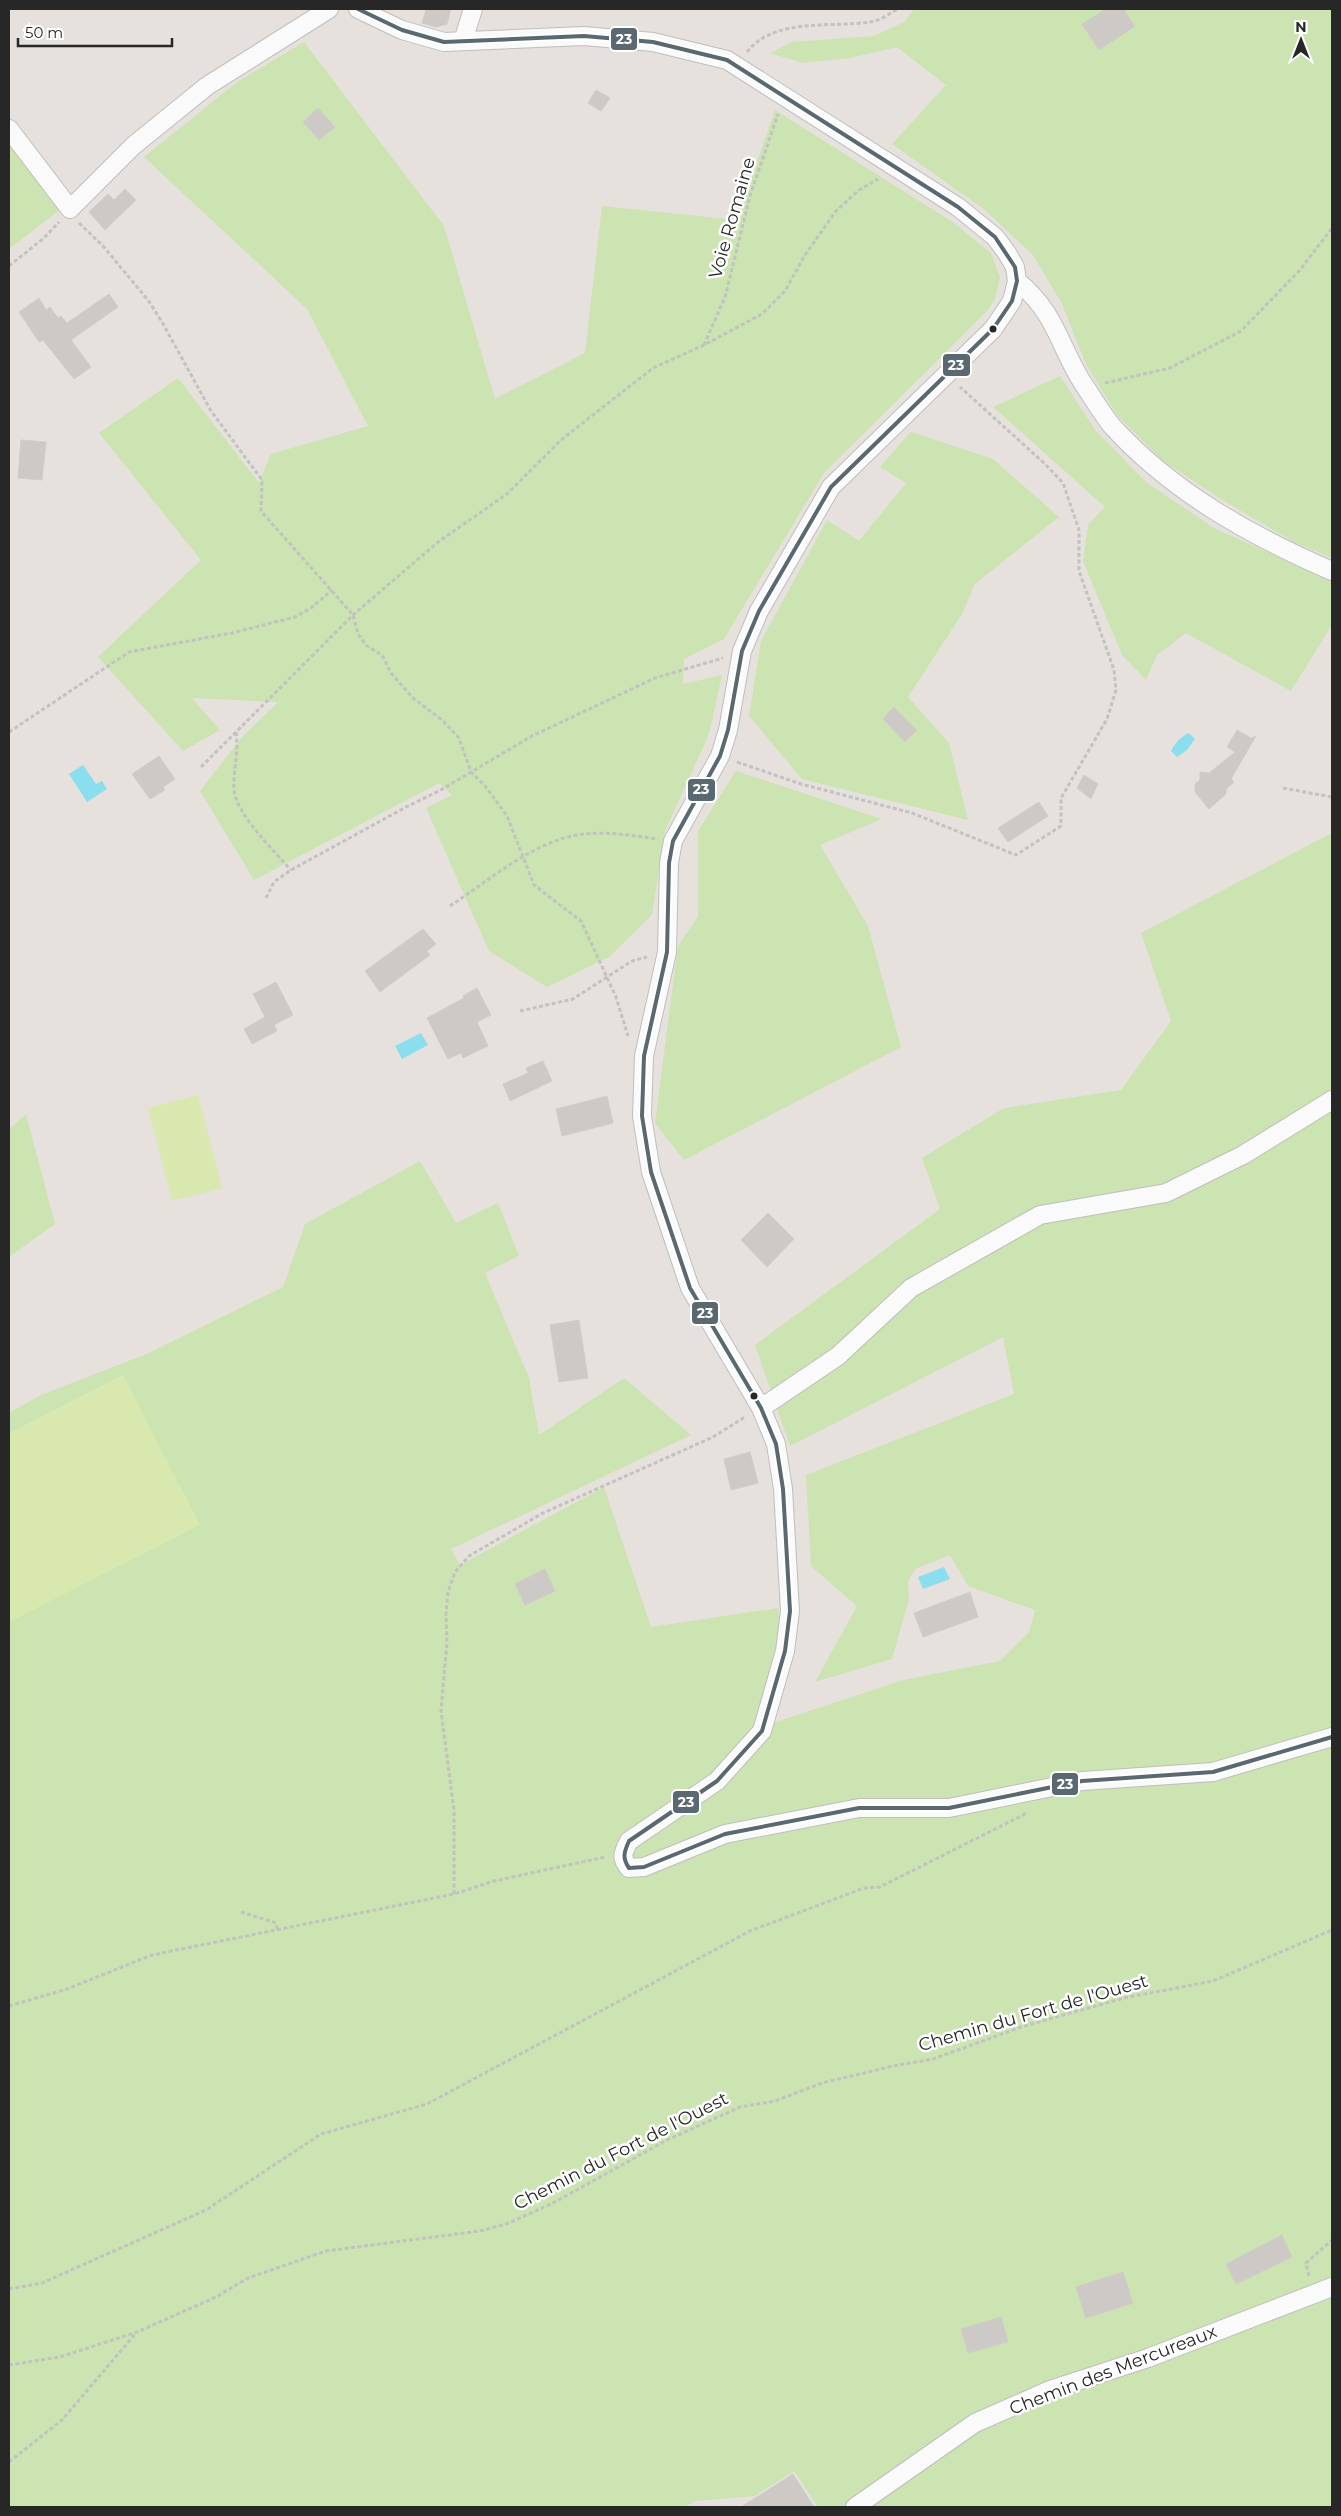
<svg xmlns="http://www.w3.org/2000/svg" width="1341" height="2516" font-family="Montserrat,sans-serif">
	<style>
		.green { fill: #cbe4b2 }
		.pitch { fill: #d9e8af }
		.water { fill: #8adeee }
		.building { fill: #ccc9c6; stroke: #d1cdc8 }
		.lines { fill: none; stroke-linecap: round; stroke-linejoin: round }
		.minor-casing { stroke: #bfbebe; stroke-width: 20 }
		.path { stroke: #c2c2c1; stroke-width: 3; stroke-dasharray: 4 2.5; stroke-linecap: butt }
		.minor { stroke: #fbfafa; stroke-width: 18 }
		.bus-1-casing { stroke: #fff; stroke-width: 8 }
		.bus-1 { stroke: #5a6971; stroke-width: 4 }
		.bus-dot { fill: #272727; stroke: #fff; stroke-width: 2 }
		.labels { text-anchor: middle; stroke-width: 5; stroke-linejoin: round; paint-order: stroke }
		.street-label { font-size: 18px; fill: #272727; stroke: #fff }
		.line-badge { stroke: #fff; stroke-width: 2 }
		.badge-label { font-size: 14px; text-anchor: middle; font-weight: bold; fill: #fff }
	</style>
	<rect width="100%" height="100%" fill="#e6e1dc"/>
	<path class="green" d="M 914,9 L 1332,9 L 1332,558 L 1294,542 L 1224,501 L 1163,461 L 1117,415 L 1086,364 L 1062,304 L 1033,255 L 985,210 L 892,144 L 946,85 L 897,47 L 850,58 L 803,63 L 770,53 L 792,42 L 874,36 L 904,22 Z
		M 304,42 L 444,226 L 495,399 L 585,353 L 602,206 L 737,220 L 775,110 L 954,223 L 991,253 L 1000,277 L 995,299 L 988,310 L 824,473 L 724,639 L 684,659 L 683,684 L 722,675 L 709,734 L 665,831 L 652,915 L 609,957 L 547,987 L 489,951 L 426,808 L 452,795 L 439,783 L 254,880 L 200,791 L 243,736 L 278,702 L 192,698 L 220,730 L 183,751 L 98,657 L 201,560 L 99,433 L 178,378 L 259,483 L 271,454 L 368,426 L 307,309 L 144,157 L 237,82 Z
		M 9,139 L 61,209 L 9,249 Z
		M 1060,376 L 1096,431 L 1146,482 L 1214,528 L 1332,581 L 1332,625 L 1291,691 L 1186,633 L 1157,655 L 1146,680 L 1122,655 L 1083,561 L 1088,525 L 1105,507 L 993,407 Z
		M 911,432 L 993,459 L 1059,517 L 975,584 L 962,614 L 908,697 L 949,743 L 968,820 L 802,779 L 749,716 L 761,641 L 827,520 L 859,541 L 906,483 L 880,467 Z
		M 736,771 L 882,819 L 820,845 L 868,926 L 901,1047 L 684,1160 L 655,1123 L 678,946 L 698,917 L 698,831 Z
		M 1332,833 L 1332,2507 L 818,2507 L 794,2471 L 755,2496 L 695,2501 L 685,2507 L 9,2507 L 9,1413 L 41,1395 L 149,1353 L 283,1287 L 305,1224 L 420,1161 L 456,1223 L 498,1203 L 519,1256 L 485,1273 L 529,1378 L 539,1435 L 624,1378 L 691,1435 L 451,1549 L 460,1565 L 604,1487 L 651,1627 L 778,1608 L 782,1654 L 755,1729 L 903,1680 L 1000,1661 L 1029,1632 L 1035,1610 L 968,1586 L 950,1555 L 915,1569 L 908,1581 L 909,1599 L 892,1659 L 815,1682 L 857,1606 L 811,1566 L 806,1475 L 1014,1394 L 1003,1337 L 790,1446 L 755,1345 L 940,1209 L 922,1158 L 1004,1108 L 1121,1090 L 1171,1021 L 1141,933 Z
		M 26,1114 L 55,1224 L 9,1257 L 9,1129 Z"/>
	<path class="pitch" d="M 198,1095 L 222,1188 L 172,1201 L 148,1108 Z
		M 123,1375 L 200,1525 L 9,1622 L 9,1433 Z"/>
	<path class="water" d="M 1189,733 L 1195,739 L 1187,750 L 1177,757 L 1171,751 C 1175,743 1181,736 1189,733 Z
		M 83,765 L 96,784 L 102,781 L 107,789 L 87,802 L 69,774 Z
		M 421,1033 L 428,1045 L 402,1059 L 395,1046 Z
		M 944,1567 L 950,1579 L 923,1589 L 918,1577 Z"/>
	<path class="building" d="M 426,9 L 451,9 L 447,24 L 436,27 L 422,23 Z
		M 1106,9 L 1123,9 L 1135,26 L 1099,50 L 1082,24 Z
		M 596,90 L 610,98 L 601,111 L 588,103 Z
		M 318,108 L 335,127 L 319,140 L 303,122 Z
		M 125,189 L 136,200 L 105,230 L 89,212 L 108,194 L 114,200 Z
		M 109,294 L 118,307 L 71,340 L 91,367 L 74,379 L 43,340 L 39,342 L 19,312 L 39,298 L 46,310 L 50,307 L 58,318 L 61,316 L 67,323 Z
		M 21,440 L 46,442 L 42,480 L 18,478 Z
		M 894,707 L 917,730 L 905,742 L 883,719 Z
		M 1237,730 L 1251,738 L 1256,736 L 1231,779 L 1234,782 L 1226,789 L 1226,794 L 1209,809 L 1195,792 L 1195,784 L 1200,780 L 1200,772 L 1209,773 L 1235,752 L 1227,747 Z
		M 159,756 L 175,779 L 163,787 L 165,790 L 150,799 L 132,774 Z
		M 1084,775 L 1098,784 L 1091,799 L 1077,788 Z
		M 1039,802 L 1048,816 L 1008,842 L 998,828 Z
		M 423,929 L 436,944 L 427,951 L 430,955 L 380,992 L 365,971 Z
		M 276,982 L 293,1015 L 274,1025 L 277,1031 L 252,1044 L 244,1029 L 265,1017 L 253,994 Z
		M 477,988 L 491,1015 L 477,1022 L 488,1046 L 463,1058 L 461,1053 L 448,1059 L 427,1018 L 464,998 L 463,996 Z
		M 543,1061 L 552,1081 L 510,1101 L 503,1084 L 528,1073 L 526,1068 Z
		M 607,1096 L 613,1123 L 562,1136 L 556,1109 Z
		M 768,1213 L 794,1239 L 767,1267 L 741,1240 Z
		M 579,1320 L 588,1378 L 559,1382 L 550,1325 Z
		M 750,1452 L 758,1483 L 731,1490 L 724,1459 Z
		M 545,1569 L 555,1591 L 525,1605 L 515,1584 Z
		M 970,1592 L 978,1617 L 923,1637 L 914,1613 Z
		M 1282,2235 L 1292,2257 L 1236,2284 L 1226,2264 Z
		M 1123,2272 L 1133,2303 L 1086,2318 L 1076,2287 Z
		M 1001,2317 L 1008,2342 L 968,2353 L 961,2329 Z
		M 793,2474 L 814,2507 L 741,2507 Z"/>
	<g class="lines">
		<g class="minor-casing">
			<path id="minor" d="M 358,9 L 402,30 L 444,42 L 584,36 L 653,42 L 727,60 L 958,207 L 995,237 L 1007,253 L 1015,267 L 1017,281 L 1012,301 L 993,329 L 831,487 L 759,611 L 742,651 L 728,730 L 720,756 L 673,841 L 669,863 L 667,952 L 644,1056 L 642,1116 L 651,1172 L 690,1288 L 761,1408 L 776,1444 L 783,1489 L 790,1611 L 785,1651 L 762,1731 L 717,1781 L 629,1841 C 623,1853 620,1857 629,1868 L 644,1867 L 725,1834 L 859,1808 L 949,1808 L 1082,1781 L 1213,1772 L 1332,1737
				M 463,41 L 473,9
				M 9,129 L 70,209 L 133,146 L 207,86 L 329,9
				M 1017,281 C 1060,316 1059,351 1088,391 C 1096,403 1103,415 1112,426 C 1172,492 1251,536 1332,571
				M 761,1408 L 838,1356 L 911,1288 L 1040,1215 L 1166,1193 L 1243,1155 L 1332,1100
				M 855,2507 L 975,2423 L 1050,2390 L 1148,2358 L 1332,2287"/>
		</g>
		<path class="path" d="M 747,52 C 774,17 831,28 870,22 C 879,21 890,14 897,9
			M 79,223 L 104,247 L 148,300 L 162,322 L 211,411 L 262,480 L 261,511 L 353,615 L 358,634 L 367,646 L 382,655 L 391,673 L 413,698 L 442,720 L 459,738 L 471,772 L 486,787 L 507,816 L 534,885 L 581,921 L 616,997 L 628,1036
			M 9,266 L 44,238 L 59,222
			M 704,345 L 725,297 L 750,196 L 778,114
			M 1105,383 L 1170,368 L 1241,331 L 1300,270 L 1332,228
			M 9,732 L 129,652 L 232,633 L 295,617 L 311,608 L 332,590
			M 236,732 C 239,752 233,770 234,789 C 235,813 275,852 291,870
			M 737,762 L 801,784 L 912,813 L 1016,855 L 1061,826 L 1061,798 L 1107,719 L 1116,690 L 1114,670 L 1079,571 L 1079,530 L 1063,483 L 1044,463 L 960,387
			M 201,767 L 353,615 L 438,542 L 507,494 L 561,440 L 653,368 L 704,345 L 762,314 L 785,291 L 805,255 L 836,211 L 859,190 L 878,179
			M 1283,788 L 1332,797
			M 266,898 L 274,882 L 291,870 L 406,807 L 439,791 L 532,736 L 655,678 L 723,658
			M 450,906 C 485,883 521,852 561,839 C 591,829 625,834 656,839
			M 520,1011 L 573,999 L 632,961 L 647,957
			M 454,1894 L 454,1810 L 441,1711 L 447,1642 L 446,1613 L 448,1592 L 455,1572 L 469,1556 L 543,1513 L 713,1437 L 745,1417
			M 241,1912 L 276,1923 L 277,1929
			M 9,2006 L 67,1989 L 152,1955 L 454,1894 L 494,1881 L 605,1857
			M 1309,2276 L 1306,2263 L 1332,2240
			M 9,2289 L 42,2283 L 206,2210 L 321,2134 L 427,2104 L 750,1931 L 864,1888 L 880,1887 L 1027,1813
			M 9,2365 L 60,2357 L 137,2332 L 216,2297 L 248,2278 L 326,2251 L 480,2231 L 509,2223 L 553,2203 L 667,2140 L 740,2107 L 775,2101 L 822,2083 L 893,2066 L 933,2059 L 1021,2027 L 1124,1998 L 1213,1981 L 1332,1930
			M 9,2462 L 62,2420 L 136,2333"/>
		<use href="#minor" class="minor"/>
		<g class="bus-1-casing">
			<path id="bus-1" d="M 358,9 L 402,30 L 444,42 L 584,36 L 653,42 L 727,60 L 958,207 L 995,237 L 1015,267 L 1017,281 L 1012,301 L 993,329 L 831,487 L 759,611 L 742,651 L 728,730 L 720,756 L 673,841 L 669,863 L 667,952 L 644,1056 L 642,1116 L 651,1172 L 690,1288 L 761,1408 L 776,1444 L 783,1489 L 790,1611 L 785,1651 L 762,1731 L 717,1781 L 629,1841 C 624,1852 622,1858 629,1868 L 644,1867 L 725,1834 L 859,1808 L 949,1808 L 1082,1781 L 1213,1772 L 1332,1737"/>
		</g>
		<use href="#bus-1" class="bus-1"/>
	</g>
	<g class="bus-dot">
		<circle cx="993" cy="329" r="4.5"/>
		<circle cx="754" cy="1396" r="4.5"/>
	</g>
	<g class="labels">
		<g class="street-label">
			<text transform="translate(732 218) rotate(-74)" y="6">Voie Romaine</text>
			<text transform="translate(1033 2013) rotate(-16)" y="6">Chemin du Fort de l'Ouest</text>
			<text transform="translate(621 2151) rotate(-27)" y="6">Chemin du Fort de l'Ouest</text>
			<text transform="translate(1113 2370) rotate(-21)" y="6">Chemin des Mercureaux</text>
		</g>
	</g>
	<g class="line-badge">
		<rect x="610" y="27" width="28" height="24" rx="5" fill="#5a6971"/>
		<rect x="942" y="353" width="29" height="24" rx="5" fill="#5a6971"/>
		<rect x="687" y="778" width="29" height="24" rx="5" fill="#5a6971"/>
		<rect x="691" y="1301" width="28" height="24" rx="5" fill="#5a6971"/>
		<rect x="1051" y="1772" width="28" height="24" rx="5" fill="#5a6971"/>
		<rect x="672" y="1790" width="28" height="24" rx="5" fill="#5a6971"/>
	</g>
	<g class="badge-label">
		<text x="624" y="44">23</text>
		<text x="956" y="370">23</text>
		<text x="701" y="794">23</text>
		<text x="705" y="1318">23</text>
		<text x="1065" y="1789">23</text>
		<text x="686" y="1807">23</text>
	</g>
	<rect width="1341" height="2516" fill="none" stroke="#272727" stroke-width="20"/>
	<g transform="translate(1301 40)" stroke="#ffffff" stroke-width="4" paint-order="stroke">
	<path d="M0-4L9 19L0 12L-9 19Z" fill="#272727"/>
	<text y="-8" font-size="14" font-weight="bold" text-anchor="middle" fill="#272727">N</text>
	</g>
	<path d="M18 38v8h154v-8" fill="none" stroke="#272727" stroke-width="2.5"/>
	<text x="25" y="38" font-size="15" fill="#272727" stroke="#ffffff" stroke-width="4" paint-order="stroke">50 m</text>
</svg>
